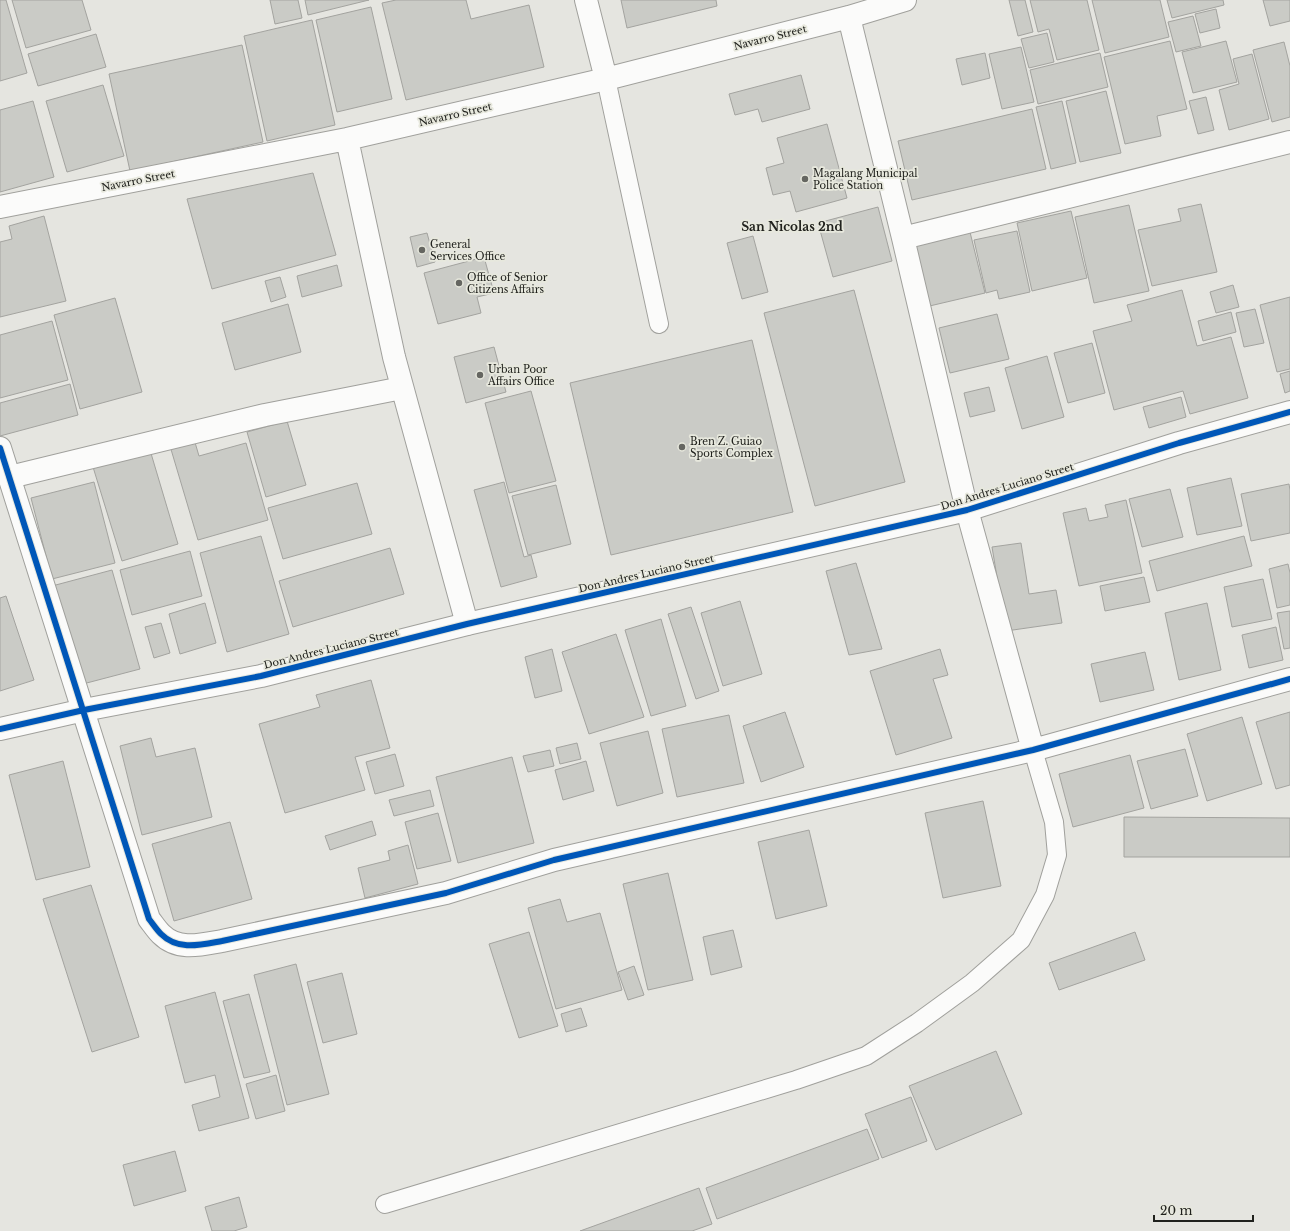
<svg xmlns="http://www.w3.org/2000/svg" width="1290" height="1231" font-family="'Libre Baskerville',serif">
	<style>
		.building { fill: #cacbc6; stroke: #a3a39f }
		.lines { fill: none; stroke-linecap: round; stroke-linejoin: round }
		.lane-casing { stroke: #a0a09c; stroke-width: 20 }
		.street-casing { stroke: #a0a09c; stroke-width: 24 }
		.secondary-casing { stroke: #a0a09c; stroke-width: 24 }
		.lane { stroke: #fbfbfa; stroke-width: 18 }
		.street { stroke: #fbfbfa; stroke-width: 22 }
		.secondary { stroke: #fbfbfa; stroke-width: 22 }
		.cycleway-casing { stroke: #e7e8dd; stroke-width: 8 }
		.cycleway { stroke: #0057b8; stroke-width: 6 }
		.poi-dot { fill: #656661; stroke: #e7e8dd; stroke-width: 1.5 }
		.labels { text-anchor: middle; stroke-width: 3.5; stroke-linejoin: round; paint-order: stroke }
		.street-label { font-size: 10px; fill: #20211d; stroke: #e7e8dd }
		.poi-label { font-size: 10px; fill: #20211d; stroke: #e7e8dd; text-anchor: start }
		.quarter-label { font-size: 12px; font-weight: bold; fill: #20211d; stroke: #e7e8dd }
	</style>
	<rect width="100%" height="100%" fill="#e5e5e0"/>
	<path class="building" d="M 0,0 L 6,0 L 27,73 L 0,81 Z
		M 12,0 L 82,0 L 91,30 L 26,48 Z
		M 270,0 L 298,0 L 302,18 L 275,24 Z
		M 305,0 L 369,0 L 308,15 Z
		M 396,0 L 466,0 L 471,19 L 529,5 L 544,67 L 406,100 L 382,3 Z
		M 621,0 L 716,0 L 717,6 L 627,28 Z
		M 1009,0 L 1025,0 L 1033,32 L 1018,36 Z
		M 1030,0 L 1087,0 L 1099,50 L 1057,60 L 1049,29 L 1038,32 Z
		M 1092,0 L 1160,0 L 1169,37 L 1105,53 Z
		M 1167,0 L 1223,0 L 1224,5 L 1172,18 Z
		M 1263,0 L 1290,0 L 1290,21 L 1270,26 Z
		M 371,7 L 392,99 L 337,112 L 316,20 Z
		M 1216,9 L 1220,28 L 1200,33 L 1195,14 Z
		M 1193,16 L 1201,46 L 1176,52 L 1168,22 Z
		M 312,20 L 335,125 L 267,141 L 244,36 Z
		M 1047,33 L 1054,62 L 1029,68 L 1021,39 Z
		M 96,34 L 106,67 L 38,86 L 28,54 Z
		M 1170,41 L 1187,109 L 1157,116 L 1161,136 L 1125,144 L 1104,57 Z
		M 1226,41 L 1237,82 L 1193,93 L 1182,52 Z
		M 1284,42 L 1290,66 L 1290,117 L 1272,122 L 1253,50 Z
		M 242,45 L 263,142 L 130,171 L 109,74 Z
		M 1021,47 L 1034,102 L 1002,109 L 989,54 Z
		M 985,53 L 990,78 L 962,85 L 956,59 Z
		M 1100,53 L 1108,87 L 1038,104 L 1030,70 Z
		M 1252,54 L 1269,119 L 1229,130 L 1219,90 L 1239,84 L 1233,59 Z
		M 801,75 L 810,109 L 762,122 L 758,109 L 735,115 L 729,94 Z
		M 103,85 L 124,156 L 67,172 L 46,101 Z
		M 1106,91 L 1121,153 L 1080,162 L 1066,101 Z
		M 1206,97 L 1214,130 L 1198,134 L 1189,101 Z
		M 33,101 L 54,177 L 0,192 L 0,110 Z
		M 1062,101 L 1076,163 L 1051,169 L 1036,107 Z
		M 1032,109 L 1046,169 L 912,200 L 898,141 Z
		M 827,124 L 847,198 L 796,212 L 790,191 L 773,195 L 766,168 L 784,163 L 777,138 Z
		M 313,173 L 336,255 L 212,289 L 187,199 Z
		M 1201,204 L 1217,272 L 1152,286 L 1138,230 L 1181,221 L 1178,209 Z
		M 1129,205 L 1149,291 L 1094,303 L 1075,217 Z
		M 878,207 L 892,261 L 833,277 L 818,223 Z
		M 1071,211 L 1087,278 L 1032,291 L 1017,223 Z
		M 44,216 L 66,301 L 0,317 L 0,242 L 12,239 L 9,226 Z
		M 969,228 L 985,293 L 921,308 L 906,243 Z
		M 1017,231 L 1030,292 L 999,299 L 997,290 L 986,293 L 974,240 Z
		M 427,233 L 435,262 L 417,267 L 410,237 Z
		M 753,236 L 768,292 L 742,299 L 727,243 Z
		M 484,257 L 494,293 L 477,297 L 481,313 L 438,324 L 424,273 Z
		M 337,265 L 342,286 L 302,297 L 297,276 Z
		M 280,277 L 286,297 L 271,302 L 265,281 Z
		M 1233,285 L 1239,307 L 1216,313 L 1210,292 Z
		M 854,290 L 905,482 L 815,506 L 764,313 Z
		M 1182,290 L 1197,346 L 1231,337 L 1248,398 L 1190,414 L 1183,391 L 1114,410 L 1093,331 L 1132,321 L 1127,305 Z
		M 1290,297 L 1290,369 L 1277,372 L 1260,305 Z
		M 115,298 L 142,392 L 80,409 L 54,315 Z
		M 288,304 L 301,352 L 235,370 L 222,323 Z
		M 1255,309 L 1264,343 L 1244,347 L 1236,313 Z
		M 1231,312 L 1236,332 L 1203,341 L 1198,321 Z
		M 997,314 L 1009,359 L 950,373 L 939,328 Z
		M 52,321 L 68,380 L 0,398 L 0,335 Z
		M 752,340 L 793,512 L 611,555 L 570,383 Z
		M 1092,343 L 1105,393 L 1068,403 L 1054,353 Z
		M 494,347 L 506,392 L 466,403 L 454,357 Z
		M 1047,356 L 1064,417 L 1022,429 L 1005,368 Z
		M 1290,371 L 1290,391 L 1285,393 L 1280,374 Z
		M 70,384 L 78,415 L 0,436 L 0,403 Z
		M 989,387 L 995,411 L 970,417 L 964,393 Z
		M 531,391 L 556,481 L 509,493 L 485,403 Z
		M 1181,397 L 1186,417 L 1149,428 L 1143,407 Z
		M 287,421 L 306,485 L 266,497 L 247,432 Z
		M 194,439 L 199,456 L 246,443 L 268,520 L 198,540 L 170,446 Z
		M 150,450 L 178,544 L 122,561 L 93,467 Z
		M 1231,478 L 1242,526 L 1197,535 L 1187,488 Z
		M 94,482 L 115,563 L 52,579 L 31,498 Z
		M 504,482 L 524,557 L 531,555 L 537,577 L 501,587 L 474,490 Z
		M 357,483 L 372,534 L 283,559 L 268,508 Z
		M 1289,484 L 1290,490 L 1290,533 L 1251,541 L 1241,494 Z
		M 556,485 L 571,544 L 528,555 L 512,496 Z
		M 1170,489 L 1183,537 L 1142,547 L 1129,499 Z
		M 1126,500 L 1142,573 L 1079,586 L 1063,513 L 1086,508 L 1089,521 L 1108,517 L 1105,505 Z
		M 261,536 L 289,634 L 227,652 L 200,553 Z
		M 1244,536 L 1252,566 L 1157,591 L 1149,561 Z
		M 1021,543 L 1029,594 L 1056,590 L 1062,623 L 1006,631 L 992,547 Z
		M 390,548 L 404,594 L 293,627 L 279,581 Z
		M 190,551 L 202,596 L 132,615 L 120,570 Z
		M 856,563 L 882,649 L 849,655 L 826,571 Z
		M 1288,564 L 1290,573 L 1290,605 L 1277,608 L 1269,569 Z
		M 112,570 L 140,669 L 79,685 L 52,586 Z
		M 1144,577 L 1150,602 L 1105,611 L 1100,586 Z
		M 1263,579 L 1272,619 L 1232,627 L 1224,587 Z
		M 6,596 L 34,680 L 0,691 L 0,598 Z
		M 740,601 L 762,674 L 723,686 L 701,613 Z
		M 205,603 L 216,643 L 180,654 L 169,614 Z
		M 1207,603 L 1221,670 L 1179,680 L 1165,613 Z
		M 691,607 L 719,691 L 696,699 L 668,614 Z
		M 1290,611 L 1290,648 L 1284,649 L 1277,613 Z
		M 661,619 L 686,706 L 651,716 L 625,630 Z
		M 161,623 L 170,653 L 154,658 L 145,627 Z
		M 1276,627 L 1283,660 L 1249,668 L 1242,635 Z
		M 616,634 L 644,717 L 589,734 L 562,652 Z
		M 552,649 L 562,691 L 535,698 L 525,657 Z
		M 940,649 L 948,675 L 933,679 L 952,738 L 896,755 L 870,671 Z
		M 1145,652 L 1154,690 L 1100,702 L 1091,664 Z
		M 371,680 L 390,748 L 355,757 L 365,790 L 285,813 L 259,724 L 320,707 L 316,695 Z
		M 785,712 L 804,767 L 761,782 L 743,726 Z
		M 1290,712 L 1290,785 L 1276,789 L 1256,722 Z
		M 729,715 L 744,783 L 677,797 L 662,729 Z
		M 1242,717 L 1262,784 L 1207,801 L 1187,734 Z
		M 648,731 L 663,793 L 617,806 L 600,743 Z
		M 151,738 L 156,757 L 195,748 L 212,817 L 142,835 L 120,746 Z
		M 577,743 L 581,759 L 560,764 L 556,748 Z
		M 1185,749 L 1198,796 L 1151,809 L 1137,761 Z
		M 550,750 L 554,766 L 528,772 L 523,756 Z
		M 395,754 L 404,786 L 375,794 L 366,762 Z
		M 1130,755 L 1144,808 L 1073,827 L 1059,774 Z
		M 512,757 L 534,843 L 458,863 L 436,777 Z
		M 63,761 L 90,867 L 36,880 L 9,775 Z
		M 586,761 L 594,791 L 563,800 L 555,770 Z
		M 430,790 L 434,806 L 394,816 L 389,800 Z
		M 983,801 L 1001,886 L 943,898 L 925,813 Z
		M 438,813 L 451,861 L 417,869 L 405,822 Z
		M 1124,817 L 1290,818 L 1290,857 L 1124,857 Z
		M 372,821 L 376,835 L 330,850 L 325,836 Z
		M 230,822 L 252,899 L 174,921 L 152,844 Z
		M 809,830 L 827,906 L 776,919 L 758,842 Z
		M 408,845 L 418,884 L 365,898 L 358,868 L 390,860 L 388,851 Z
		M 668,873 L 693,980 L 648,990 L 623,884 Z
		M 91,885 L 139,1037 L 92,1052 L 43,899 Z
		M 560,899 L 567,922 L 600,913 L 622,990 L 556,1009 L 528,908 Z
		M 733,930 L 742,967 L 711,975 L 703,937 Z
		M 529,932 L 558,1026 L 519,1038 L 489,944 Z
		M 1135,932 L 1145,960 L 1059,990 L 1049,963 Z
		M 296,964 L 329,1094 L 287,1105 L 254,975 Z
		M 634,966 L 644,995 L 628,1000 L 618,972 Z
		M 342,973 L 357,1034 L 323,1043 L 307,982 Z
		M 215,992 L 249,1118 L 199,1131 L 192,1105 L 220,1097 L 215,1075 L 185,1083 L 165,1006 Z
		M 249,994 L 270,1072 L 244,1078 L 223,1001 Z
		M 581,1008 L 587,1026 L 566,1032 L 561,1014 Z
		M 996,1051 L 1022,1114 L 936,1150 L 909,1086 Z
		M 276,1075 L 285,1111 L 256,1119 L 246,1084 Z
		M 911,1097 L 927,1141 L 882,1158 L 865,1114 Z
		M 867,1129 L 879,1159 L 717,1219 L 706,1188 Z
		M 175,1151 L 186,1191 L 134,1206 L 123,1165 Z
		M 699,1188 L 712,1224 L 692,1231 L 580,1231 Z
		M 239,1197 L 247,1227 L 234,1231 L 212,1231 L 205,1207 Z"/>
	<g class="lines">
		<g class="lane-casing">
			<path id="lane" d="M 606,79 L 659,324
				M 385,1204 L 796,1080 L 866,1056 L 917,1023 L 972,983 L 1021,940 L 1045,895 L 1057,855 L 1054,822 L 1033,750"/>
		</g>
		<g class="street-casing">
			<path id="street" d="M 586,0 L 606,79
				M 849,17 L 903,238 L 967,510 L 1033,750
				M 347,139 L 394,357 L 467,624
				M 0,207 L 347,139 L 606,79 L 849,17 L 905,0
				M 903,238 L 1290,142
				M 0,448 L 149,919 C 153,924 156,929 161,934 C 178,951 200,945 222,941 L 446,893 L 554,860 L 1033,750 L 1290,679
				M 10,477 L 265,415 L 402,388"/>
		</g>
		<g class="secondary-casing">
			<path id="secondary" d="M 0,729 L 84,710 L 261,676 L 467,624 L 967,510 L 1179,443 L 1290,412"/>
		</g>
		<use href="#lane" class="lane"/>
		<use href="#street" class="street"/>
		<use href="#secondary" class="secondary"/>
		<g class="cycleway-casing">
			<path id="cycleway" d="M 0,448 L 149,919 C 153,924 156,929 161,934 C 178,951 200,945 222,941 L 446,893 L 554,860 L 1033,750 L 1290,679
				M 0,729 L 84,710 L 261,676 L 467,624 L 967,510 L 1179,443 L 1290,412"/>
		</g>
		<use href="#cycleway" class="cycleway"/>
	</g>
	<g class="poi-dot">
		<circle cx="805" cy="179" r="4"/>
		<circle cx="422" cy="250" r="4"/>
		<circle cx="459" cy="283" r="4"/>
		<circle cx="480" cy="375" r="4"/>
		<circle cx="682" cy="447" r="4"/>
	</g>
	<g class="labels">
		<g class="street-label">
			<text transform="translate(770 37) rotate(-14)" y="4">Navarro Street</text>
			<text transform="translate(455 114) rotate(-13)" y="4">Navarro Street</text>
			<text transform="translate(138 180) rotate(-11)" y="4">Navarro Street</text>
			<text transform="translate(1007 486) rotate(-17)" y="4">Don Andres Luciano Street</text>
			<text transform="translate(646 573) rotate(-13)" y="4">Don Andres Luciano Street</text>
			<text transform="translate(331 648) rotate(-14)" y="4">Don Andres Luciano Street</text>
		</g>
		<g class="poi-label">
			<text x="813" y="177">Magalang Municipal<tspan x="813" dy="12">Police Station</tspan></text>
			<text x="430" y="248">General<tspan x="430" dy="12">Services Office</tspan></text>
			<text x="467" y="281">Office of Senior<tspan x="467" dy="12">Citizens Affairs</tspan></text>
			<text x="488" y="373">Urban Poor<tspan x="488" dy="12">Affairs Office</tspan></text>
			<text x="690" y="445">Bren Z. Guiao<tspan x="690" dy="12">Sports Complex</tspan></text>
		</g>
		<g class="quarter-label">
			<text x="792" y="231">San Nicolas 2nd</text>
		</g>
	</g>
	<path d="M1154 1215v6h99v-6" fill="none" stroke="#20211d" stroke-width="2"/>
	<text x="1160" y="1215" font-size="12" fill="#20211d" stroke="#e7e8dd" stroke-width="3" paint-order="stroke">20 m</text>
</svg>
